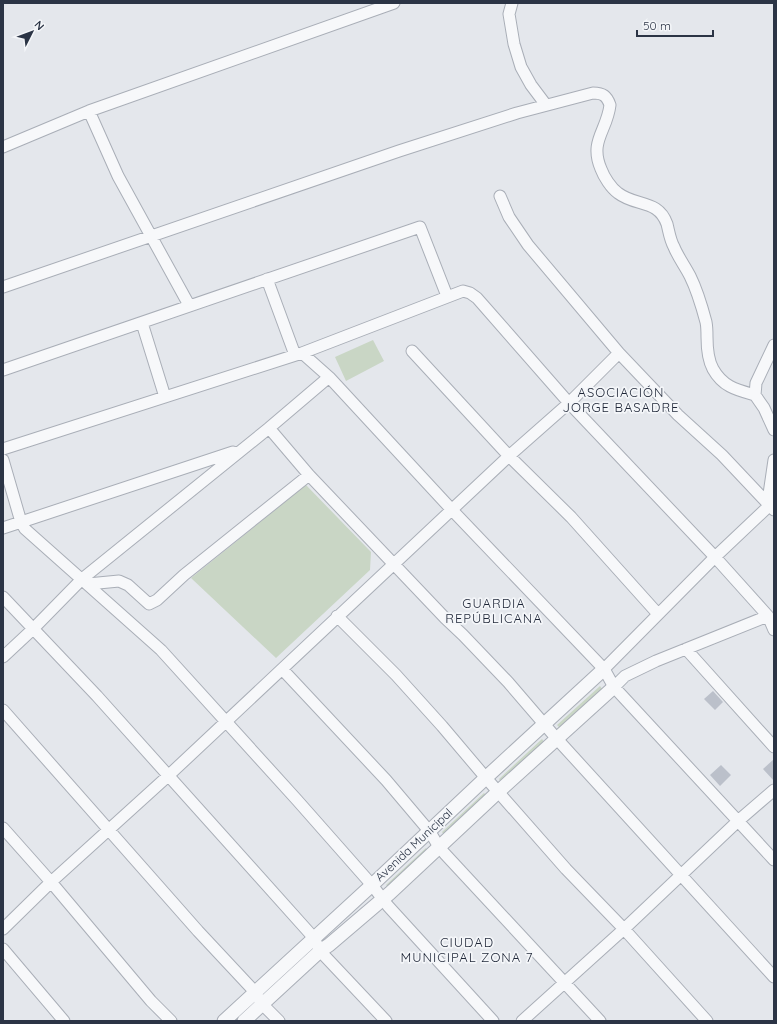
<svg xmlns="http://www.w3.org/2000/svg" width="777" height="1024" font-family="Quicksand,sans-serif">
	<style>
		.green { fill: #c9d6c5 }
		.building { fill: #bbc0ca }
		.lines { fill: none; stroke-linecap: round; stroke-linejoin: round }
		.minor-casing { stroke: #a9aeb7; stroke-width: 13 }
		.tertiary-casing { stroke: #a9aeb7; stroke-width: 15 }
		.minor { stroke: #f7f8fa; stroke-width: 11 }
		.tertiary { stroke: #f7f8fa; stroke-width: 13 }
		.labels { text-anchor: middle; stroke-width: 3.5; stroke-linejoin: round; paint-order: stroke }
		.street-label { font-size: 12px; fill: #2b3445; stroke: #f4f6f9 }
		.neighbourhood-label { font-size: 13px; letter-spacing: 1px; fill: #1d2536; stroke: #f4f6f9 }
	</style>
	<rect width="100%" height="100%" fill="#e4e7ec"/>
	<path class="green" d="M 373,340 L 384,361 L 346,381 L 335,357 Z
		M 306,485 L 371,552 L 370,570 L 276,658 L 191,578 Z
		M 600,686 L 603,690 L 560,728 L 557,725 Z
		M 542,739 L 545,743 L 501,782 L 499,779 Z
		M 484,793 L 487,796 L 444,835 L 442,832 Z
		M 426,848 L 428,851 L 388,887 L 386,885 Z"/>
	<path class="building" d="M 713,691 L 723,702 L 715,710 L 704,699 Z
		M 774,759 L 774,781 L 763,769 Z
		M 721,765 L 731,775 L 720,786 L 710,775 Z"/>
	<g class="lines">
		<g class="minor-casing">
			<path id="minor" d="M 512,3 L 509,14 L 514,44 L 521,67 L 531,85 L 546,105
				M 89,111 L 118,176 L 189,305
				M 3,147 L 89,111 L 394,3
				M 500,196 L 509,217 L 528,245 L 619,353 L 678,415 L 722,455 L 774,510
				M 267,279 L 295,355
				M 3,287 L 399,151 L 517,113 L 593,93 C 603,93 607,96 610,105 C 607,131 589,141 601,169 C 604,177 611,188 618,193 C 636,207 658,199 667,224 C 669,232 670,240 674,247 C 678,257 685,266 690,276 C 697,290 702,307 706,322 C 707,327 707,332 707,337 C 707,348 708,360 713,369 C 723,387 737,390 755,395 L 764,408 L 774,430
				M 142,323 L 165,397
				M 412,351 L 509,456 L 571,517 L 658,614
				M 302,353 L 329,377 L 452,510 L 604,669 L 614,687 L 774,860
				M 3,370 L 420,227 L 447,296
				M 755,395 L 756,383 L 774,345
				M 269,428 L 309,475 L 445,618 L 463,635 L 508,682 L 557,739 L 774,977
				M 3,449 L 302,353 L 463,291 L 470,293 L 477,298 L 569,403 L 715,557 L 768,616 L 774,630
				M 3,460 L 21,522 L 25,529 L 161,650 L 297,800 L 372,885 L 388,906 L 493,1021
				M 3,528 L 233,452
				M 88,584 L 119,581 L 128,585 L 149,604 L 157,600 L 184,575 L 309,475
				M 3,597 L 97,696 L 314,938 L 320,951 L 386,1021
				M 337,616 L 396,675 L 442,726 L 486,778 L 566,869 L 624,929 L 707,1021
				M 686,649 L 774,747
				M 3,657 L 33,629 L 82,579 L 269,428 L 329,377
				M 282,669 L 386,780 L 430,832 L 439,847 L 445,854 L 600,1021
				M 604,669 L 715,557 L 770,505 L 769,494 L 774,460
				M 614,687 L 625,676 L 656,661 L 768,616
				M 3,710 L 198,931 L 255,992 L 262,1004 L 279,1021
				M 3,828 L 51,882 L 151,1001 L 171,1021
				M 3,929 L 51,882 L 168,776 L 509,456 L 569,403 L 619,353
				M 3,949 L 64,1021
				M 522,1021 L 624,929 L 738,821 L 774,790"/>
		</g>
		<g class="tertiary-casing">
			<path id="tertiary" d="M 224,1021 L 372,885 L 492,772 L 604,669
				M 244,1021 L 320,951 L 329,945 L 390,893 L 498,792 L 614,687"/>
		</g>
		<use href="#minor" class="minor"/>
		<use href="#tertiary" class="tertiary"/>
	</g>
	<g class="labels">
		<g class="street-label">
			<text transform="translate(414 845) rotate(-43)" y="4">Avenida Municipal</text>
		</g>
		<g class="neighbourhood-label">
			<text x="621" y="397">ASOCIACIÓN<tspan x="621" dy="15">JORGE BASADRE</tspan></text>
			<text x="494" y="608">GUARDIA<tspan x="494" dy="15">REPÚBLICANA</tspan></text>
			<text x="467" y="947">CIUDAD<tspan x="467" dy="15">MUNICIPAL ZONA 7</tspan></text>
		</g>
	</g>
	<rect width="777" height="1024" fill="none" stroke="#2b3445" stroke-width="8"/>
	<g transform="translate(32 32) rotate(48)" stroke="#f4f6f9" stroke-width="3" paint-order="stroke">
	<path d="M0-3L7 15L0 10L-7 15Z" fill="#2b3445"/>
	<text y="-6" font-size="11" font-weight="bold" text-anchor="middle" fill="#2b3445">N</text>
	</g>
	<path d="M637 30v6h76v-6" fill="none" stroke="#2b3445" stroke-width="2"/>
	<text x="643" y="30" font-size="12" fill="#2b3445" stroke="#f4f6f9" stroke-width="3" paint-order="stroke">50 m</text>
</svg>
